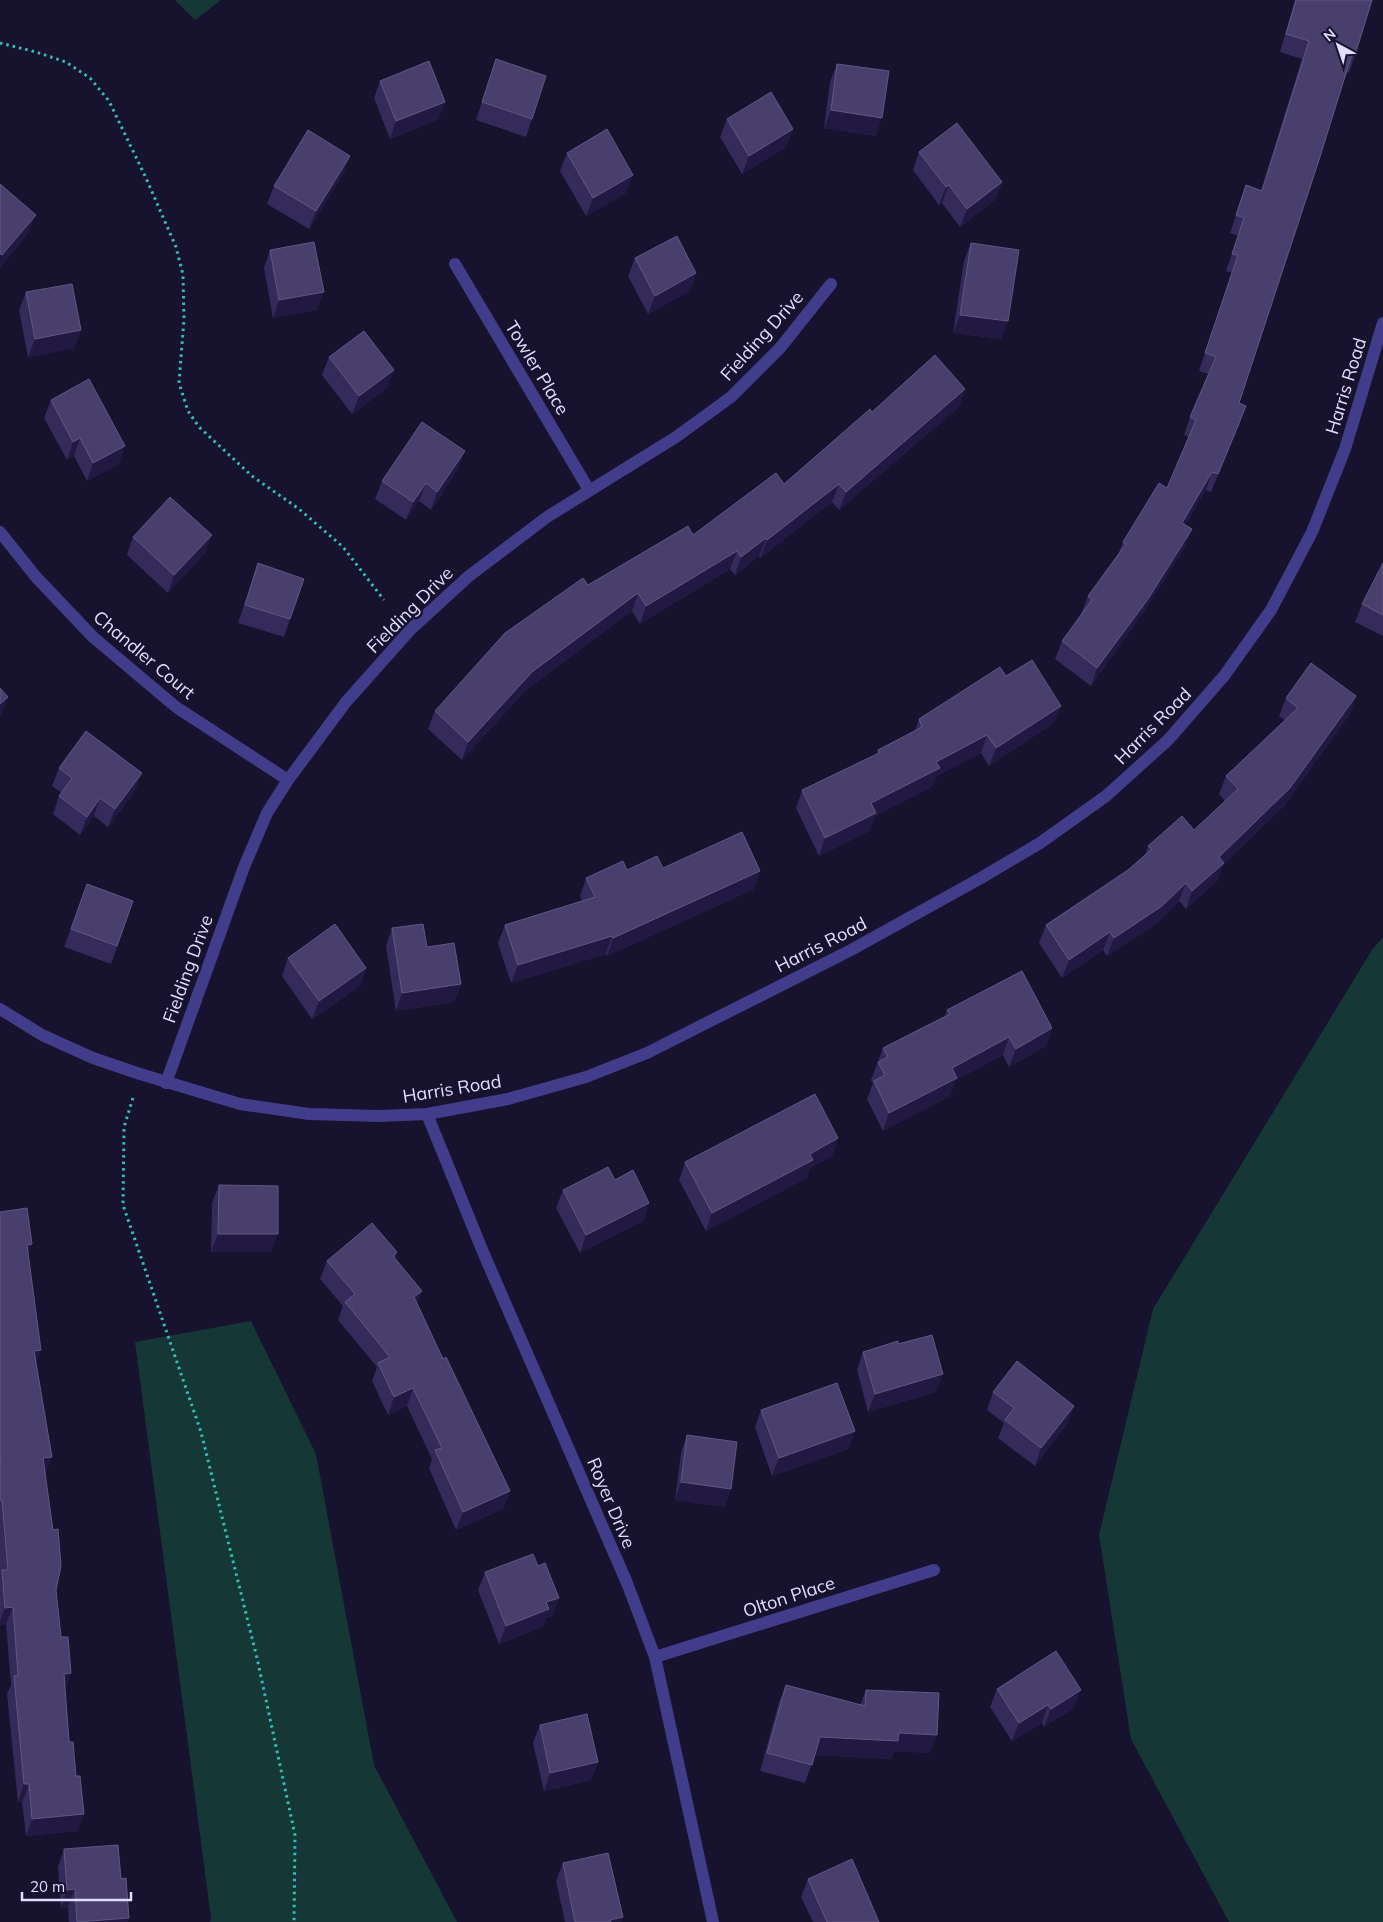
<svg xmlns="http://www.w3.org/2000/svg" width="1383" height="1922" font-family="Mulish,sans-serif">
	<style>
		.green { fill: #153736 }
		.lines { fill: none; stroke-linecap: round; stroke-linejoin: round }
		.path { stroke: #31bfb8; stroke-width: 3; stroke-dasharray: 2.5 4; stroke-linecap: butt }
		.street { stroke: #413d8b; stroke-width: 12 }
		.wall { fill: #352b5a }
		.shaded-wall { fill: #211941 }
		.building { fill: #483f6c; stroke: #605883 }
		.labels { text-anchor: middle; stroke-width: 5; stroke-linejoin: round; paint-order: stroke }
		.street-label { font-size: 18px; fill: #e2deff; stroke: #17122d }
	</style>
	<rect width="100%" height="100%" fill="#17122d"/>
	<path class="green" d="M 175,0 L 221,0 L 195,20 Z
		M 1383,937 L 1383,1922 L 1229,1922 L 1131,1739 L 1099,1535 L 1153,1309 L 1372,950 Z
		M 251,1321 L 316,1454 L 374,1765 L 457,1922 L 210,1922 L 211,1918 L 135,1342 Z"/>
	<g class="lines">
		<path class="path" d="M 0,43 L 36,52 L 66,62 L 90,78 L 109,101 L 146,178 L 176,247 L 183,275 L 184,319 L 179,383 L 188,411 L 199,427 L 252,476 L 299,509 L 343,547 L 384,600
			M 133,1098 L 124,1127 L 123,1205 L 201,1432 L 257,1658 L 295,1835 L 294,1922"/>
		<path class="street" d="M 455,264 L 589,490
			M 0,532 L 36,577 L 93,637 L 176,707 L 288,780
			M 0,1009 L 42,1035 L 93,1058 L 140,1074 L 240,1104 L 309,1114 L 379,1116 L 427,1114 L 508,1099 L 586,1077 L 647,1053 L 851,950 L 981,878 L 1040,843 L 1106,796 L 1168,740 L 1224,676 L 1271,610 L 1312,532 L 1345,449 L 1383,323
			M 166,1083 L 244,867 L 267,813 L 288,780 L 346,702 L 411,629 L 469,576 L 547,517 L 676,437 L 731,397 L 780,348 L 831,284
			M 427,1114 L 483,1252 L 627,1583 L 655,1657 L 713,1922
			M 655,1657 L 934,1570"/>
	</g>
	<path class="wall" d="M 1295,0 L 1372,0 L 1355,55 L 1349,73 L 1346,72 L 1239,403 L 1240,424 L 1211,492 L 1206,490 L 1185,525 L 1192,529 L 1185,547 L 1141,616 L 1091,686 L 1055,659 L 1062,641 L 1082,614 L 1081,614 L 1088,596 L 1118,554 L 1123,542 L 1167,488 L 1189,437 L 1184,435 L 1190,417 L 1208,374 L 1199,371 L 1232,273 L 1226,271 L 1238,236 L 1230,233 L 1246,185 L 1261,190 L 1302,59 L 1280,52 Z
		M 496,59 L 532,119 L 526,137 L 476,120 Z
		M 837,64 L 876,136 L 824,128 L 830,82 Z
		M 380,81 L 445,102 L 438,120 L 390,139 L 374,98 Z
		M 727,119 L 793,129 L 786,147 L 742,174 L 720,137 Z
		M 919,152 L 1002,182 L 995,200 L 960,227 L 942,203 L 939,205 L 913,170 Z
		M 567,153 L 626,193 L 586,216 L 560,171 Z
		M 350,156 L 343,174 L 309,229 L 267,204 L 274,186 Z
		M 971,243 L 1002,339 L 953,333 L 964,261 Z
		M 270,250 L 317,310 L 273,318 L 264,268 Z
		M 635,258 L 696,273 L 690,291 L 648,314 L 628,276 Z
		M 26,292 L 75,348 L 28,357 L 19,310 Z
		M 329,357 L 394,370 L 387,388 L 352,414 L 322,375 Z
		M 965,389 L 959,407 L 839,510 L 832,502 L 760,558 L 759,556 L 735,575 L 730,569 L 640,624 L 632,611 L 526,690 L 462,760 L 428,729 L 435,711 L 588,585 L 693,535 L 784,484 L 872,412 Z
		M 51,400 L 119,464 L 87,481 L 74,456 L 67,460 L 44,418 Z
		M 458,469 L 431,510 L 419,501 L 406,520 L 375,499 L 382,481 Z
		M 133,537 L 205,553 L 168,593 L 127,555 Z
		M 258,563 L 290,619 L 284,637 L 238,623 Z
		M 1383,563 L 1383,636 L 1355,622 L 1362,604 Z
		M 1006,676 L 1061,706 L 1054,723 L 989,766 L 981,753 L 937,776 L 933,786 L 875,816 L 869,831 L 819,856 L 796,808 L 802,790 L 876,755 L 878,750 L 915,731 L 919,719 Z
		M 1356,696 L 1350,714 L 1284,806 L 1224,864 L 1217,881 L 1186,909 L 1179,901 L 1156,924 L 1107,956 L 1103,950 L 1062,978 L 1039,943 L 1046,925 L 1128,870 L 1145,856 L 1148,846 L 1194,830 L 1225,801 L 1219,794 L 1226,776 L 1285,720 L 1279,716 L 1286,698 Z
		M 59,768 L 135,791 L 108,827 L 94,816 L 80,835 L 53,814 L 59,796 L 62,793 L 52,786 Z
		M 663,868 L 754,889 L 607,956 L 606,954 L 511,983 L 498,943 L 505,925 L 582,901 L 580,896 L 586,878 L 627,870 Z
		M 87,884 L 133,901 L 111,964 L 64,947 Z
		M 392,928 L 427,947 L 461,984 L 454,1002 L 396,1011 L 386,946 Z
		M 288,958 L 366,968 L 360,986 L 312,1019 L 282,976 Z
		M 947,1010 L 1052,1028 L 1046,1046 L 1009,1067 L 1003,1055 L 956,1080 L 950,1096 L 883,1131 L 867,1099 L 873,1083 L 871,1080 L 883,1048 L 945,1016 Z
		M 838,1138 L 832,1156 L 810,1168 L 807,1178 L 706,1231 L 679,1180 L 685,1162 Z
		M 615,1180 L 649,1203 L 643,1221 L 580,1253 L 556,1208 L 563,1190 Z
		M 219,1185 L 271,1252 L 211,1252 L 212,1203 Z
		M 0,1212 L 32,1244 L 28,1253 L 36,1364 L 45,1475 L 78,1831 L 26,1836 L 22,1802 L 18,1802 L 7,1694 L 11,1685 L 6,1624 L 0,1625 Z
		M 397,1252 L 395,1258 L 422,1291 L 417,1303 L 443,1359 L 510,1491 L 503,1509 L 456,1530 L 429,1468 L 432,1459 L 407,1406 L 388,1415 L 372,1381 L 377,1367 L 338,1320 L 343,1306 L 320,1279 L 327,1261 Z
		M 898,1344 L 936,1392 L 868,1412 L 857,1370 L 863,1352 Z
		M 993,1392 L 1074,1406 L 1067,1424 L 1035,1466 L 998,1438 L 1004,1423 L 987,1410 Z
		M 761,1410 L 855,1431 L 848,1449 L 772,1476 L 755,1427 Z
		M 687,1435 L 725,1507 L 675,1500 L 681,1453 Z
		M 538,1566 L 559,1598 L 552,1616 L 546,1618 L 543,1627 L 499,1644 L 478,1590 L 485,1572 Z
		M 786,1685 L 860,1705 L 866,1690 L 930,1753 L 894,1751 L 891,1759 L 815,1755 L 805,1783 L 760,1771 L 779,1702 Z
		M 997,1689 L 1074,1708 L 1044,1727 L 1042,1723 L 1012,1741 L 990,1707 Z
		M 540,1725 L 598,1762 L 591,1780 L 544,1791 L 533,1743 Z
		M 64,1849 L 121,1879 L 129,1918 L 127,1922 L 69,1922 L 68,1907 L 61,1908 L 58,1867 Z
		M 563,1863 L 623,1917 L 621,1922 L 565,1922 L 556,1881 Z
		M 808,1879 L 879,1922 L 813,1922 L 801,1897 Z"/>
	<path class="shaded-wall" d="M 445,102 L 438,120 L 390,139 L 396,121 Z
		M 831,110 L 882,118 L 876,136 L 824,128 Z
		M 793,129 L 786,147 L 742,174 L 749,156 Z
		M 350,156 L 343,174 L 309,229 L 316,211 Z
		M 633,175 L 626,193 L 586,216 L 593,198 Z
		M 1002,182 L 995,200 L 960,227 L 967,209 Z
		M 949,185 L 942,203 L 939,205 L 946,187 Z
		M 36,215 L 29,233 L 0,268 L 0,260 L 2,255 Z
		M 696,273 L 690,291 L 648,314 L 655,296 Z
		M 324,292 L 317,310 L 273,318 L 279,300 Z
		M 960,315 L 1008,321 L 1002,339 L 953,333 Z
		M 81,330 L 75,348 L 28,357 L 35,339 Z
		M 394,370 L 387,388 L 352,414 L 359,396 Z
		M 965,389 L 959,407 L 839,510 L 846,492 Z
		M 1246,406 L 1240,424 L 1211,492 L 1218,474 Z
		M 80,438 L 74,456 L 67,460 L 73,442 Z
		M 125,446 L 119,464 L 87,481 L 93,463 Z
		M 465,451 L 458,469 L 431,510 L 437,492 Z
		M 1212,472 L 1206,490 L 1176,541 L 1182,523 Z
		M 426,483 L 419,501 L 406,520 L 413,502 Z
		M 839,484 L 832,502 L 760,558 L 767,540 Z
		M 1192,529 L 1185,547 L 1141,616 L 1091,686 L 1097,668 Z
		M 212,535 L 205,553 L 168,593 L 174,575 Z
		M 766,538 L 759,556 L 735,575 L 741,557 Z
		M 737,551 L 730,569 L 640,624 L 646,606 Z
		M 638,593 L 632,611 L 526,690 L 462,760 L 468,742 L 532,672 Z
		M 1356,696 L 1350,714 L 1284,806 L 1224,864 L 1217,881 L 1186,909 L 1192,891 L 1219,857 Z
		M 8,697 L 2,715 L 0,716 L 0,704 Z
		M 1061,706 L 1054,723 L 989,766 L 996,748 Z
		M 987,735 L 981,753 L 937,776 L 933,786 L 875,816 L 869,831 L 819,856 L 825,838 L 871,803 L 936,762 Z
		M 142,773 L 135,791 L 108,827 L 115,809 Z
		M 100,798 L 94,816 L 80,835 L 87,817 Z
		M 760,871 L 754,889 L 607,956 L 613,938 Z
		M 1186,883 L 1179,901 L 1156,924 L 1107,956 L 1114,938 Z
		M 1110,932 L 1103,950 L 1062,978 L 1069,960 Z
		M 612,936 L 606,954 L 511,983 L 518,965 Z
		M 366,968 L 360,986 L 312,1019 L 319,1001 Z
		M 461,984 L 454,1002 L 396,1011 L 402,993 Z
		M 1052,1028 L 1046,1046 L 1009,1067 L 1016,1049 Z
		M 1009,1037 L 1003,1055 L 956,1080 L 950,1096 L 883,1131 L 889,1113 L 952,1068 Z
		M 838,1138 L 832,1156 L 810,1168 L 807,1178 L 706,1231 L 712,1213 L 810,1154 Z
		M 649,1203 L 643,1221 L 580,1253 L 586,1235 Z
		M 218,1234 L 278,1234 L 271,1252 L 211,1252 Z
		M 32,1244 L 25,1261 L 27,1245 Z
		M 422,1291 L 415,1309 L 414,1297 Z
		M 41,1350 L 35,1367 L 34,1351 Z
		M 943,1374 L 936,1392 L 868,1412 L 875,1394 Z
		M 413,1388 L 407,1406 L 388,1415 L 394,1397 Z
		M 1074,1406 L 1067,1424 L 1035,1466 L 1041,1448 Z
		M 855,1431 L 848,1449 L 772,1476 L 779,1458 Z
		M 52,1457 L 45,1475 L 43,1458 Z
		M 681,1482 L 731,1489 L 725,1507 L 675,1500 Z
		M 510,1491 L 503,1509 L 456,1530 L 463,1512 Z
		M 559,1598 L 552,1616 L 546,1618 L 543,1627 L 499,1644 L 506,1626 L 546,1602 Z
		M 13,1607 L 6,1624 L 0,1625 L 0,1621 L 5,1608 Z
		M 71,1673 L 65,1691 L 64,1674 Z
		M 1081,1690 L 1074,1708 L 1044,1727 L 1051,1709 Z
		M 1048,1705 L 1042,1723 L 1012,1741 L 1019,1723 Z
		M 899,1733 L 937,1735 L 930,1753 L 894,1751 L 891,1759 L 813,1755 L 820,1737 Z
		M 598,1762 L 591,1780 L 544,1791 L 550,1773 Z
		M 24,1784 L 29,1784 L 22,1802 L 18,1802 Z
		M 84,1814 L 78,1831 L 26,1836 L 32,1819 Z
		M 75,1889 L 68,1907 L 61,1908 L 67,1890 Z
		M 623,1917 L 621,1922 L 610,1922 L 610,1920 Z
		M 129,1918 L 127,1922 L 79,1922 Z"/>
	<path class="building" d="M 1296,0 L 1372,0 L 1355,55 L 1352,54 L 1319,160 L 1239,403 L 1246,406 L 1218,474 L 1212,472 L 1182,523 L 1192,529 L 1148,599 L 1097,668 L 1062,641 L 1092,600 L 1088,596 L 1126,544 L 1123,542 L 1159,483 L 1167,488 L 1196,420 L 1190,417 L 1216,357 L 1205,353 L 1238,255 L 1232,254 L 1244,218 L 1236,215 L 1246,185 L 1262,191 L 1309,41 L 1286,34 Z
		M 496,59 L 546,76 L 532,119 L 482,102 Z
		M 429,61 L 445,102 L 396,121 L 380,81 Z
		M 837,64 L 889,71 L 882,118 L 831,110 Z
		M 771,92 L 793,129 L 749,156 L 727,119 Z
		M 957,123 L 1002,182 L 967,209 L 949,185 L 946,187 L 919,152 Z
		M 607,129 L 633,175 L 593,198 L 567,153 Z
		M 308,130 L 350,156 L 316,211 L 274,186 Z
		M 0,184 L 36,215 L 2,255 L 0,254 Z
		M 677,236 L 696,273 L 655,296 L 635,258 Z
		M 314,242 L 324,292 L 279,300 L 270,250 Z
		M 971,243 L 1019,250 L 1008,321 L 960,315 Z
		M 72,284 L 81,330 L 35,339 L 26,292 Z
		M 364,331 L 394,370 L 359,396 L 329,357 Z
		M 935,355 L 965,389 L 846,492 L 839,484 L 767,540 L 766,538 L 741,557 L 737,551 L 646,606 L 638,593 L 532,672 L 468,742 L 435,711 L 505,633 L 583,578 L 588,585 L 688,526 L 693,535 L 776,473 L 784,484 L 870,409 L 872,412 Z
		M 89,379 L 125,446 L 93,463 L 80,438 L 73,442 L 51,400 Z
		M 422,422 L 465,451 L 437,492 L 426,483 L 413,502 L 382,481 Z
		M 170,497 L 212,535 L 174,575 L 133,537 Z
		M 258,563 L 304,579 L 290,619 L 245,605 Z
		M 1383,563 L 1383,615 L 1362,604 Z
		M 1032,660 L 1061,706 L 996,748 L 987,735 L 936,762 L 940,768 L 871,803 L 876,813 L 825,838 L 802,790 L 879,753 L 878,750 L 922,727 L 919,719 L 1000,667 L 1006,676 Z
		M 1311,663 L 1356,696 L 1290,788 L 1219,857 L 1224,863 L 1192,891 L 1186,883 L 1162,906 L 1114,938 L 1110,932 L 1069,960 L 1046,925 L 1128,870 L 1152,849 L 1148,846 L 1182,816 L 1194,830 L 1238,789 L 1226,776 L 1298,708 L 1286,698 Z
		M 0,688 L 8,697 L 0,704 Z
		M 86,731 L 142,773 L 115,809 L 100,798 L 87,817 L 59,796 L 72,778 L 59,768 Z
		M 742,832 L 760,871 L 613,938 L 612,936 L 518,965 L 505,925 L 595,897 L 586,878 L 623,861 L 627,870 L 657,856 L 663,868 Z
		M 87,884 L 133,901 L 117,946 L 71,929 Z
		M 335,924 L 366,968 L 319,1001 L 288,958 Z
		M 423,924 L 427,947 L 454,943 L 461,984 L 402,993 L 392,928 Z
		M 1022,971 L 1052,1028 L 1016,1049 L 1009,1037 L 952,1068 L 957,1078 L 889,1113 L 874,1081 L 885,1075 L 878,1062 L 888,1057 L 883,1048 L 950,1014 L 947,1010 Z
		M 815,1094 L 838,1138 L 810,1154 L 813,1160 L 712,1213 L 685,1162 Z
		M 608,1167 L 615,1180 L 633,1170 L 649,1203 L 586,1235 L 563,1190 Z
		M 219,1185 L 278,1186 L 278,1234 L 218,1234 Z
		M 27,1208 L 32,1244 L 27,1245 L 41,1350 L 34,1351 L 52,1457 L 43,1458 L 53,1530 L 58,1529 L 61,1566 L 56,1590 L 61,1637 L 68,1637 L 71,1673 L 64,1674 L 69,1742 L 73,1742 L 76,1776 L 80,1776 L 84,1814 L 32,1819 L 29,1784 L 24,1784 L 14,1676 L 18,1675 L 13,1607 L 5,1608 L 2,1570 L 8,1570 L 2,1500 L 0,1500 L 0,1461 L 1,1461 L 0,1456 L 0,1212 Z
		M 372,1223 L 397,1252 L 393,1256 L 422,1291 L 414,1297 L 443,1359 L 446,1357 L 510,1491 L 463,1512 L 435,1450 L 442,1448 L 413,1388 L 394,1397 L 378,1363 L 390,1357 L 345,1302 L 355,1294 L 327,1261 Z
		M 932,1335 L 943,1374 L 875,1394 L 863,1352 L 898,1341 L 898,1344 Z
		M 1017,1361 L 1074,1406 L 1041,1448 L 1005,1420 L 1014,1408 L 993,1392 Z
		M 837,1383 L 855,1431 L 779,1458 L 761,1410 Z
		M 687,1435 L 737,1442 L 731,1489 L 681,1482 Z
		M 533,1554 L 538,1566 L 545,1563 L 559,1598 L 546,1602 L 549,1609 L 506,1626 L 485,1572 Z
		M 1056,1651 L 1081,1690 L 1051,1709 L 1048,1705 L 1019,1723 L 997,1689 Z
		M 786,1685 L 865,1706 L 866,1690 L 939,1693 L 937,1735 L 899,1733 L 898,1741 L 820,1737 L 812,1765 L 767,1753 Z
		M 587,1714 L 598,1762 L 550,1773 L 540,1725 Z
		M 118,1845 L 121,1879 L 126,1878 L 129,1918 L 77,1922 L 75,1889 L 67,1890 L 64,1849 Z
		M 608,1853 L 623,1917 L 610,1920 L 611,1922 L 575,1922 L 563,1863 Z
		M 852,1859 L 879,1922 L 827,1922 L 808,1879 Z"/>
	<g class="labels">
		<g class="street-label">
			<text transform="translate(762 336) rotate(-48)" y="6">Fielding Drive</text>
			<text transform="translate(537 368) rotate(59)" y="6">Towler Place</text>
			<text transform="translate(1346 386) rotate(-73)" y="6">Harris Road</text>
			<text transform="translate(410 610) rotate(-45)" y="6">Fielding Drive</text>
			<text transform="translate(144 655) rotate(40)" y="6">Chandler Court</text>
			<text transform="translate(1153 726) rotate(-45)" y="6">Harris Road</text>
			<text transform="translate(821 945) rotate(-27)" y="6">Harris Road</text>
			<text transform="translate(188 969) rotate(-70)" y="6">Fielding Drive</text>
			<text transform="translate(452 1089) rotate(-9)" y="6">Harris Road</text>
			<text transform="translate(611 1503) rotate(67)" y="6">Royer Drive</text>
			<text transform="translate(789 1597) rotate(-18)" y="6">Olton Place</text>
		</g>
	</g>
	<g transform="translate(1338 45) rotate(320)" stroke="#17122d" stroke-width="4" paint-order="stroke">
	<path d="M0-4L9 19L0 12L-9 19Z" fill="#e2deff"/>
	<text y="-8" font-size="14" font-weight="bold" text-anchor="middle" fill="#e2deff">N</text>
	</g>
	<path d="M22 1892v8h109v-8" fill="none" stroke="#e2deff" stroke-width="2.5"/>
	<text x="30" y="1892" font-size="15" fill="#e2deff" stroke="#17122d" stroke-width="4" paint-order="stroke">20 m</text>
</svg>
